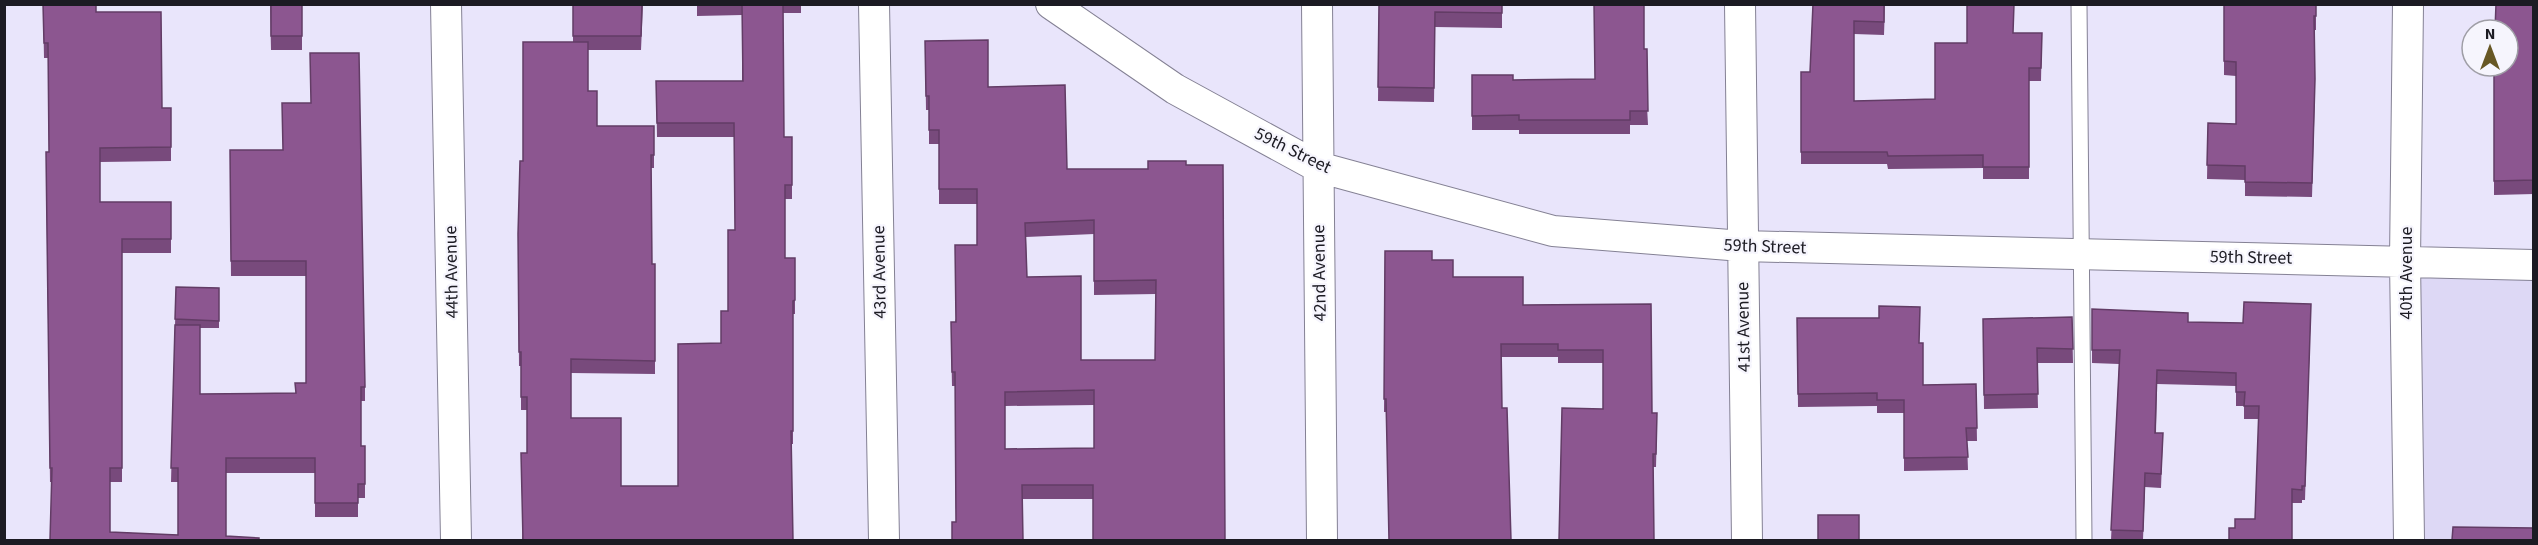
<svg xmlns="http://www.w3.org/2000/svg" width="2538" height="545" font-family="'Source Sans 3',sans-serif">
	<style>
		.built { fill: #ddd8f5 }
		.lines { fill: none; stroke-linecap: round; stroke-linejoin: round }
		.lane-casing { stroke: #848194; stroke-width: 17 }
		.street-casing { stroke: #848194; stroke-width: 32 }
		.lane { stroke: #fff; stroke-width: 15 }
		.street { stroke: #fff; stroke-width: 30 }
		.wall { fill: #784a7c; fill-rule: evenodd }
		.building { fill: #8c5690; stroke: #623c65; stroke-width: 1.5; fill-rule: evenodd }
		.labels { text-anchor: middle; stroke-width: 4.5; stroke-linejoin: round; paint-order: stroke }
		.street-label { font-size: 18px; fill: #1c1b23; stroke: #f6f5fd }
	</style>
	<rect width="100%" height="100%" fill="#e9e5fb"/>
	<path class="built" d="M 2405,261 L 2533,265 L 2533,540 L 2409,540 Z"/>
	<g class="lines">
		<g class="lane-casing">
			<path id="lane" d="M 2079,4 L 2084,540"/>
		</g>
		<g class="street-casing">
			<path id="street" d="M 446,4 L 456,540
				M 874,4 L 884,540
				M 1051,4 L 1175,89 L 1318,167 L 1553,231 L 1742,246 L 2534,265
				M 1317,4 L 1322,540
				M 1740,4 L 1747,540
				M 2408,4 L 2405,261 L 2409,540"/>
		</g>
		<use href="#lane" class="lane"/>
		<use href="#street" class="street"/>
	</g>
	<path class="wall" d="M 43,4 L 96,12 L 162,108 L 171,108 L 171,161 L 100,162 L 100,202 L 171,202 L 171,253 L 122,253 L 122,482 L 110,482 L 110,532 L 178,535 L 178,482 L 171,482 L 176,287 L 219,288 L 219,328 L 200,328 L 200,394 L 295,393 L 306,383 L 306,276 L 231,276 L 230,150 L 283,150 L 365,387 L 365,401 L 361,401 L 361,446 L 365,446 L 365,498 L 358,498 L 358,517 L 315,517 L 315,473 L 226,473 L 226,536 L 50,540 L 52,482 L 50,482 L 46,166 L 49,152 L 48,58 L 44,58 Z
		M 270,4 L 302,4 L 302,50 L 271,50 Z
		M 573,4 L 643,4 L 641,50 L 588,50 L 588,91 L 597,126 L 654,126 L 654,168 L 651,168 L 652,264 L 655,264 L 655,374 L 571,373 L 571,418 L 621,486 L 678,486 L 721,343 L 728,311 L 735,230 L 734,137 L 657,137 L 656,81 L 742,81 L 742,15 L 697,16 L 697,4 L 801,4 L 801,13 L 783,13 L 784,137 L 792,185 L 792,199 L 785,199 L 785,258 L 795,258 L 795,314 L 793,314 L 793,444 L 791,444 L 793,540 L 522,540 L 527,453 L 527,410 L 521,410 L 521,366 L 519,366 L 518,234 L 523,161 L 573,42 Z
		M 1379,4 L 1502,4 L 1502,28 L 1435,27 L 1434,102 L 1378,101 Z
		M 1813,4 L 1885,4 L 1884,35 L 1854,34 L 1854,101 L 1935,99 L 1967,43 L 2013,33 L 2042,33 L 2041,81 L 2029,81 L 2029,179 L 1983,179 L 1983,168 L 1888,169 L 1887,164 L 1801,164 L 1801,72 L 1810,72 Z
		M 2224,4 L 2316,4 L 2316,30 L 2314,30 L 2315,93 L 2312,197 L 2245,196 L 2245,180 L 2207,179 L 2208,123 L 2236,124 L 2236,76 L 2224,75 Z
		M 2534,4 L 2534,194 L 2494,195 L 2494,66 Z
		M 925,41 L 988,87 L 1067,169 L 1148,169 L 1225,540 L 1093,499 L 1022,499 L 956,522 L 955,386 L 952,386 L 951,336 L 977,245 L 977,204 L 939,204 L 939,144 L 929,144 L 929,110 L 926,110 ZM 1094,234 L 1094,295 L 1156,294 L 1155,360 L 1081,360 L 1027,277 L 1026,237 ZM 1094,405 L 1094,448 L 1005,449 L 1005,406 Z
		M 1644,49 L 1648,125 L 1630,125 L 1630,134 L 1519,134 L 1519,130 L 1472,130 L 1472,75 L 1513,80 L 1595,79 Z
		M 1385,251 L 1432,260 L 1453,277 L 1523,305 L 1651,304 L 1652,413 L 1657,426 L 1656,467 L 1653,467 L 1603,409 L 1603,363 L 1558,363 L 1558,357 L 1501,357 L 1386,412 L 1384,412 Z
		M 2311,304 L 2305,500 L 2302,500 L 2302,503 L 2292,503 L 2235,528 L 2255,519 L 2259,419 L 2244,419 L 2244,406 L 2236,406 L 2236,386 L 2157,384 L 2156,433 L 2163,433 L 2161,488 L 2145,487 L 2143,540 L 2111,540 L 2119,364 L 2092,363 L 2092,309 L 2188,322 L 2243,323 Z
		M 2072,317 L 2073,363 L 2037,363 L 2038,408 L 1984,409 L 1983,319 Z
		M 1797,318 L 1919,343 L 1923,385 L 1976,384 L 1977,441 L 1967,441 L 1968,470 L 1904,471 L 1904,413 L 1877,413 L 1877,406 L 1798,407 Z"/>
	<path class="building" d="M 43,4 L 96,4 L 96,12 L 161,12 L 162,108 L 171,108 L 171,147 L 100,148 L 100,202 L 171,202 L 171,239 L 122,239 L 122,468 L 110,468 L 110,532 L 178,535 L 178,468 L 171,468 L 175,325 L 200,325 L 200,394 L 296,393 L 295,383 L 306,383 L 306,261 L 231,261 L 230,150 L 283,150 L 282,103 L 311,103 L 310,53 L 359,53 L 365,387 L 361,387 L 361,446 L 365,446 L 365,484 L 358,484 L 358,503 L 315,503 L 315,458 L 226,458 L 226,536 L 259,538 L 259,540 L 50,540 L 52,468 L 50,468 L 46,152 L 49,152 L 48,43 L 44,43 Z
		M 271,4 L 302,4 L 302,36 L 271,36 Z
		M 573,4 L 642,4 L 641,36 L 573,36 Z
		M 742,4 L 783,4 L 784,137 L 792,137 L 792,185 L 785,185 L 785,258 L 795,258 L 795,300 L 793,301 L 793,431 L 791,431 L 793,540 L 523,540 L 521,453 L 527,453 L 527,397 L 521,397 L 521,352 L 519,352 L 518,234 L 520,161 L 523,161 L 523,42 L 588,42 L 588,91 L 597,91 L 597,126 L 654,126 L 654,155 L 651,155 L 652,264 L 655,264 L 655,361 L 571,359 L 571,418 L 621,418 L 621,486 L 678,486 L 678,344 L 721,343 L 721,311 L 728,311 L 728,230 L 735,230 L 734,123 L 657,123 L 656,81 L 743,81 Z
		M 1379,4 L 1502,4 L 1502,13 L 1435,12 L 1434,88 L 1378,87 Z
		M 1594,4 L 1644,4 L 1644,49 L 1647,49 L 1648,111 L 1630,111 L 1630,120 L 1519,120 L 1519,115 L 1472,116 L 1472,75 L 1513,75 L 1513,80 L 1595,79 Z
		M 1813,4 L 1884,4 L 1884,22 L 1854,21 L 1854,101 L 1935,99 L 1935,43 L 1967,43 L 1967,4 L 2014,4 L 2013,33 L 2042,33 L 2041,68 L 2029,68 L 2029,167 L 1983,167 L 1983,155 L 1888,156 L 1887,152 L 1801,152 L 1801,72 L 1810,72 Z
		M 2224,4 L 2316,4 L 2316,16 L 2314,16 L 2315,79 L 2312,183 L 2245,182 L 2245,166 L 2207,165 L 2208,123 L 2236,124 L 2236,62 L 2224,61 Z
		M 2496,4 L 2534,4 L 2534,180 L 2494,181 L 2494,66 L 2508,66 L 2508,30 L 2495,30 Z
		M 988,40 L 988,87 L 1065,85 L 1067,169 L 1148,169 L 1148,161 L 1186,161 L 1186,165 L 1223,165 L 1225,540 L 1093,540 L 1093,485 L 1022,485 L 1023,540 L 952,540 L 952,522 L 956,522 L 955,372 L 952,372 L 951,322 L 956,322 L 955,245 L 977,245 L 977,189 L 939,189 L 939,130 L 929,130 L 929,96 L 926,96 L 925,41 ZM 1094,220 L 1094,281 L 1156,280 L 1155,360 L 1081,360 L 1081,276 L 1027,277 L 1025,223 ZM 1094,390 L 1094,448 L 1005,449 L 1005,392 Z
		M 1385,251 L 1432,251 L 1432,260 L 1453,260 L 1453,277 L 1523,277 L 1523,305 L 1651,304 L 1652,413 L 1657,413 L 1656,454 L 1653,454 L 1654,540 L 1559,540 L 1562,408 L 1603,409 L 1603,350 L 1558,350 L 1558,344 L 1501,344 L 1502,408 L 1507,408 L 1511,540 L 1389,540 L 1386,399 L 1384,399 Z
		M 176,287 L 219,288 L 219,321 L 175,319 Z
		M 2244,302 L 2311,304 L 2305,486 L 2302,486 L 2302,490 L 2292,489 L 2292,540 L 2229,540 L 2229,528 L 2235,528 L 2235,519 L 2255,519 L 2259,406 L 2244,406 L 2245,392 L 2236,392 L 2236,373 L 2157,370 L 2155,433 L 2163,433 L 2161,474 L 2145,473 L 2143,531 L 2111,530 L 2120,350 L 2092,350 L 2092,309 L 2188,313 L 2188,322 L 2243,323 Z
		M 1879,306 L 1920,307 L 1919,343 L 1923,343 L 1923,385 L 1976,384 L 1977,428 L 1966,428 L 1968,457 L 1904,458 L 1904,400 L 1877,400 L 1877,393 L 1798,394 L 1797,318 L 1879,318 Z
		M 2072,317 L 2073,349 L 2037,348 L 2038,394 L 1984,395 L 1983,319 Z
		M 1818,515 L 1859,515 L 1859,540 L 1818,540 Z
		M 2453,527 L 2534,528 L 2534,540 L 2452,540 Z"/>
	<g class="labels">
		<g class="street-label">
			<text transform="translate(1293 150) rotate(26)" y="6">59th Street</text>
			<text transform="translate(1765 246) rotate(2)" y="6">59th Street</text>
			<text transform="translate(2251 257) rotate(1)" y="6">59th Street</text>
			<text transform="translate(451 272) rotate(-91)" y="6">44th Avenue</text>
			<text transform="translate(879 272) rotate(-91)" y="6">43rd Avenue</text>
			<text transform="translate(1319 273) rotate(-91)" y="6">42nd Avenue</text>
			<text transform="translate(2406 273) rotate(-90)" y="6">40th Avenue</text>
			<text transform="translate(1743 327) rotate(-91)" y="6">41st Avenue</text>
		</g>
	</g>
	<rect width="2538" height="545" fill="none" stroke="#1c1b23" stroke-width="12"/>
	<g transform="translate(2490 48)"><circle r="28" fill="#f6f5fd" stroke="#9f9ea6" stroke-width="1.5"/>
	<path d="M0-4.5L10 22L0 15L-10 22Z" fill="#675725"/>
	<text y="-9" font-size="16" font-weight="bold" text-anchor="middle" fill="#1c1b23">N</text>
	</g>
</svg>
